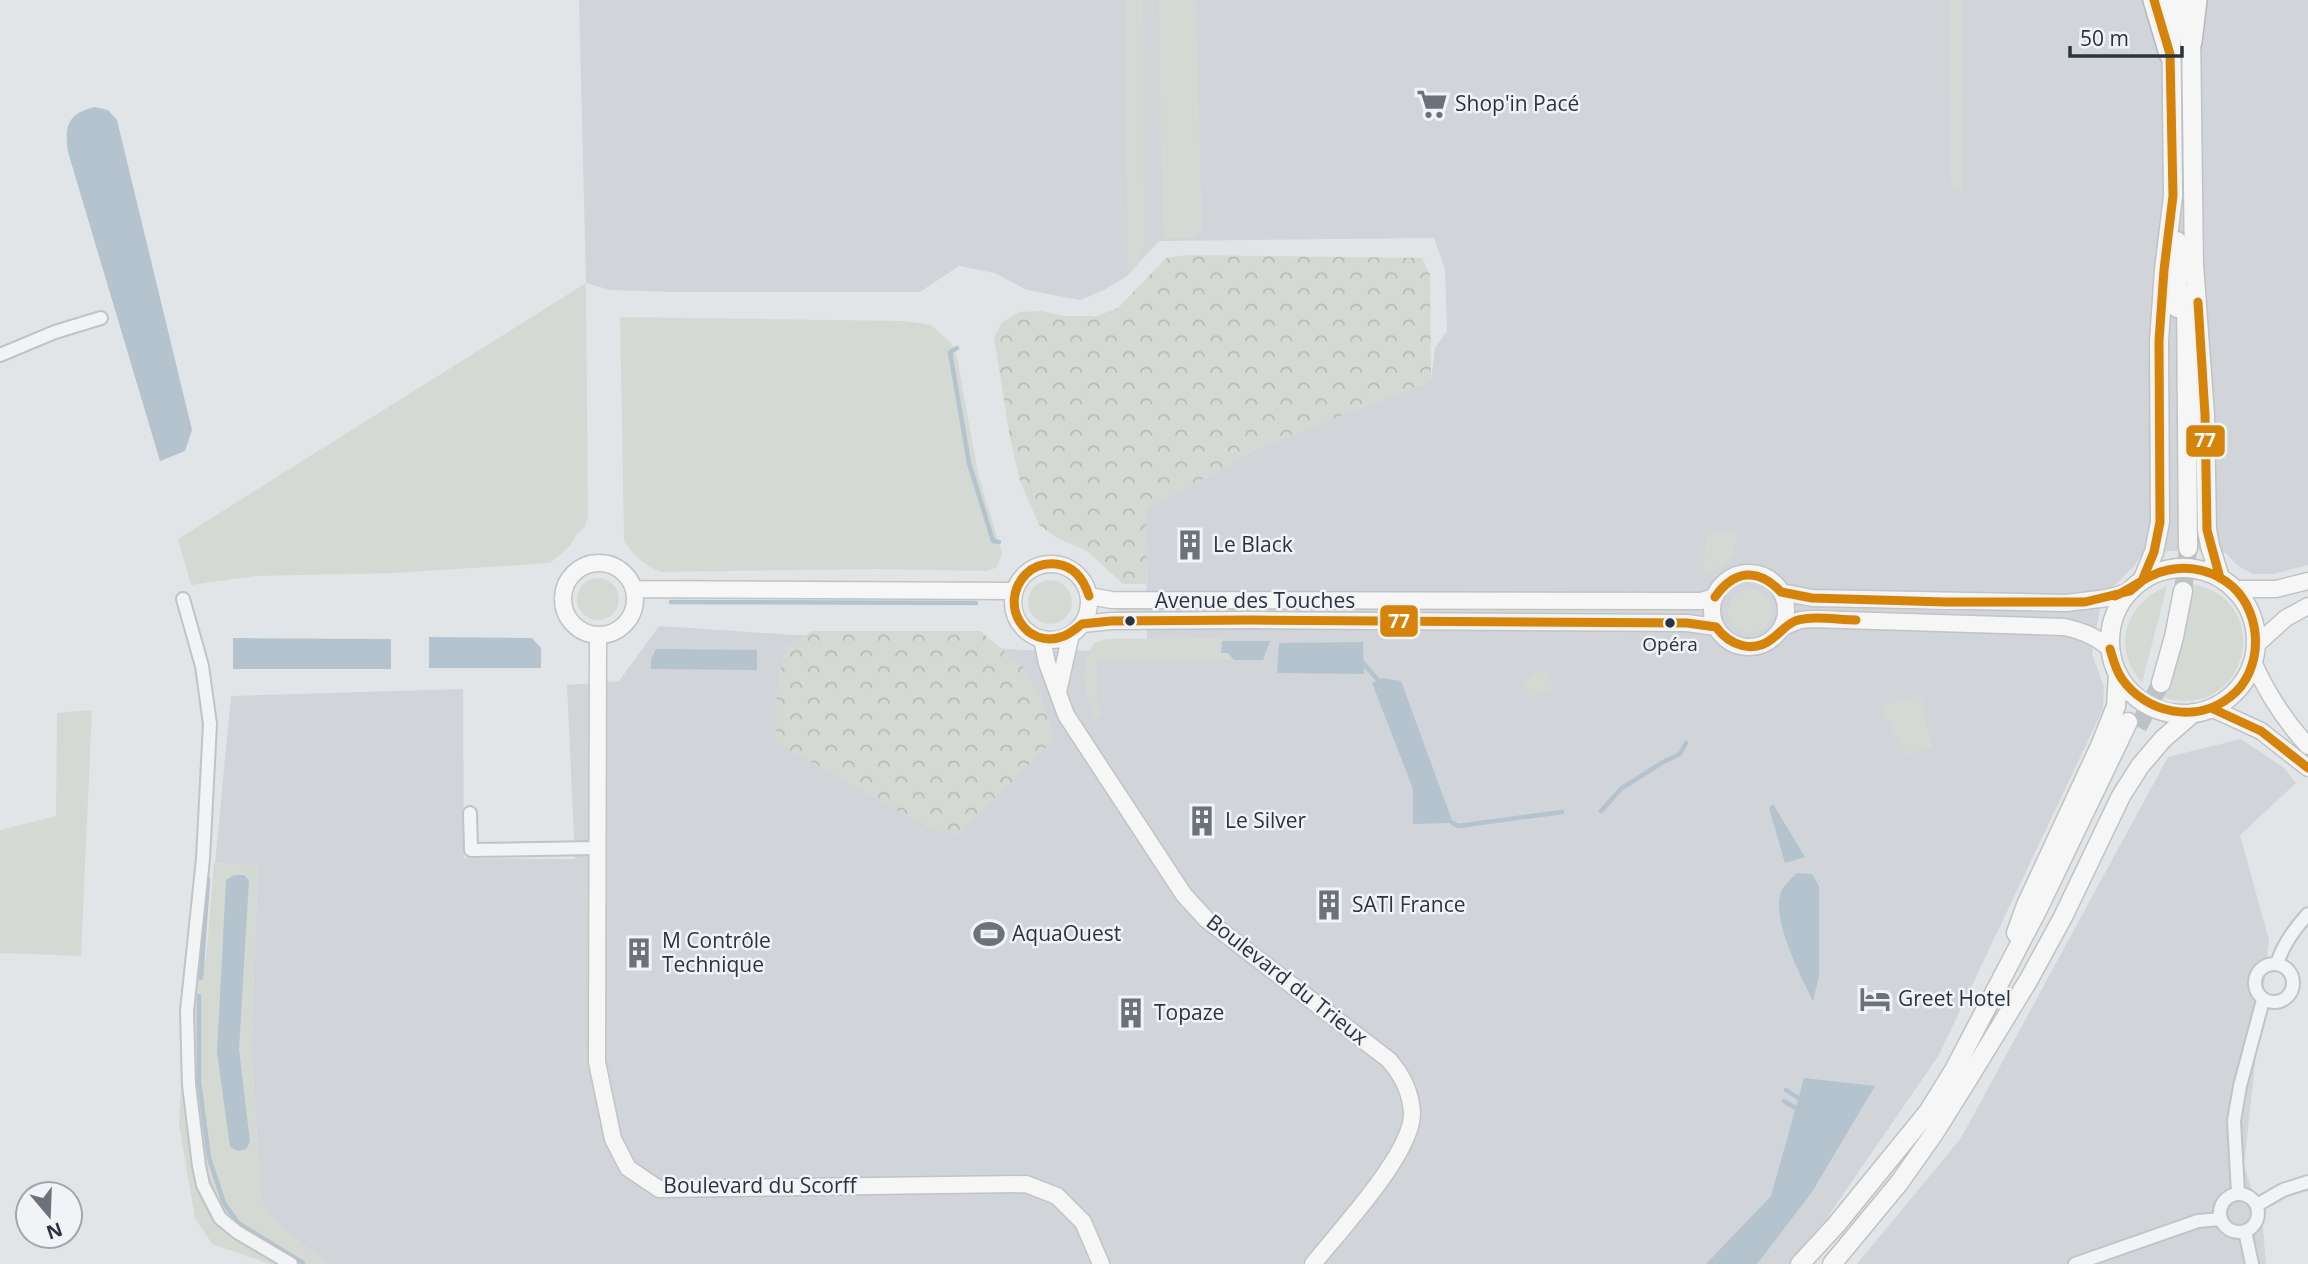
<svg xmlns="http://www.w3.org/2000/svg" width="2308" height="1264" font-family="'Open Sans',sans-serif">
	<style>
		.built { fill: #d1d5da }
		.green { fill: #d4dad3 }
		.forest { fill: url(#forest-crowns) }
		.water { fill: #b4c3ce }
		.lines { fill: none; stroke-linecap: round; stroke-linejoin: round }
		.stream { stroke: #b4c3ce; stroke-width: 4.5 }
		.primary-tunnel { stroke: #bdc2c5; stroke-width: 18; stroke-dasharray: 18 9; stroke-linecap: butt }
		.street-casing { stroke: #c1c3c5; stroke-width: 16 }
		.secondary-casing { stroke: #c1c3c5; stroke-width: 19 }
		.primary-casing { stroke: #bfc2c4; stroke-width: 21 }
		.highway-casing { stroke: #b5b8bb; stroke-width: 24 }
		.street { stroke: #f2f3f4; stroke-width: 12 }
		.secondary { stroke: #f6f6f6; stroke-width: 16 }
		.primary { stroke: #f6f6f6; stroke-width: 18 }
		.highway { stroke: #f6f6f6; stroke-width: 21 }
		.bus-1-casing { stroke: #f1f3f6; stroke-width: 14 }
		.bus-1 { stroke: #d58409; stroke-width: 9 }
		.bus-dot { fill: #2b343e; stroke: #f1f3f6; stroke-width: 2.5 }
		.labels { text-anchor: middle; stroke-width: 5; stroke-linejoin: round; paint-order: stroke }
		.bus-label { font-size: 19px; fill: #2b343e; stroke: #f1f3f6 }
		.poi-label { font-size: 21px; fill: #2b343e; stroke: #f1f3f6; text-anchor: start }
		.street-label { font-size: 21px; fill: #2b343e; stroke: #f1f3f6 }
		.line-badge { stroke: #f1f3f6; stroke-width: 2.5 }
		.badge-label { font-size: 19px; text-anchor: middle; font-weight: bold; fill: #fff }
	</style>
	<defs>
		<pattern id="forest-crowns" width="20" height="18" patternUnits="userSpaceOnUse" patternTransform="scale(1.75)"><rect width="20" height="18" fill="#d4dad3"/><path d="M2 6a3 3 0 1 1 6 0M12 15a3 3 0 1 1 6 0" fill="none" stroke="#b6bcb6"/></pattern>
	</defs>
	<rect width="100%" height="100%" fill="#e2e5e7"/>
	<path class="built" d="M 579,0 L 2308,0 L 2308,565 L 2274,574 L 2253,574 L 2238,566 L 2226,553 L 2196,550 L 2144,552 L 2133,567 L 2115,585 L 2103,592 L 2092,654 L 2104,687 L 2103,709 L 1939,1055 L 1835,1206 L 1800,1264 L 329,1264 L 281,1228 L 261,1201 L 251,1044 L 258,866 L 215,863 L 231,696 L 463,689 L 464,858 L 575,859 L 567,685 L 619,681 L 659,626 L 1024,650 L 1147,651 L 1146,510 L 1260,447 L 1431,381 L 1435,348 L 1447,331 L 1445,269 L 1434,238 L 1159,241 L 1127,276 L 1104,290 L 1080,300 L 1027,290 L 995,273 L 959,266 L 920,292 L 673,292 L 610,290 L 586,283 Z
		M 2241,739 L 2283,767 L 2296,783 L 2240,835 L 2269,940 L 2244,1164 L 2263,1228 L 2266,1264 L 1857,1264 L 1961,1138 L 2168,757 Z"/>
	<path class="green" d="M 1125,0 L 1143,0 L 1144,246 L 1140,260 L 1128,273 Z
		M 1159,0 L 1191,0 L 1196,8 L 1202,231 L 1191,238 L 1166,238 L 1162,223 Z
		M 1950,0 L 1962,0 L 1962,189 L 1951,190 Z
		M 586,283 L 588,517 L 585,527 L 577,534 L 570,546 L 550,563 L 395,573 L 255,576 L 191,585 L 178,539 Z
		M 620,317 L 905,321 L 931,325 L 952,344 L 957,357 L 978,474 L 1002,553 L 997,567 L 988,571 L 877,569 L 661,572 C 644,565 633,556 624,540 Z
		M 1712,532 L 1736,532 C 1737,560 1728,560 1708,575 L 1703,575 L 1706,538 Z
		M577 599a21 21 0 1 1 42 0a21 21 0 1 1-42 0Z
		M1028 602a22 22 0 1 1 44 0a22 22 0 1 1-44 0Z
		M 2192,584 C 2278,599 2247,725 2162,697 L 2180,651 Z
		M 2167,586 L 2142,683 C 2111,647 2125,604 2167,586 Z
		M1728 611a22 22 0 1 1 44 0a22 22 0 1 1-44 0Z
		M 1116,607 L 1684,609 L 1684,616 L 1116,615 Z
		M 1223,638 L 1222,641 L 1234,660 L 1097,661 L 1097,704 L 1101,714 L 1095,717 C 1084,689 1079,670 1094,643 L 1106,639 Z
		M 1536,672 L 1548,673 L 1553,689 L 1535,697 L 1529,695 L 1524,683 Z
		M 1920,695 L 1932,747 L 1907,755 L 1881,706 Z
		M 92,710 L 81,956 L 0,953 L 0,830 L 56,816 L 57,713 Z
		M 214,863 L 258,866 L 251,1044 L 261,1201 L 281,1228 L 329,1264 L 270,1264 L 212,1244 L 195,1218 L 179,1124 L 187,957 L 206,959 Z"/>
	<path class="forest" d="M 1185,255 L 1422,258 L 1430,275 L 1431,381 L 1260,447 L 1147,510 L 1146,584 L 1123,584 L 1087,551 L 1057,538 L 1039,525 L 1020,481 L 1010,438 L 994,337 L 1002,322 L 1020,312 L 1041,311 L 1064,316 L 1096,316 L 1118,308 L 1166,258 Z
		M 812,631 L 980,631 L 1023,667 L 1042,700 L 1054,739 L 961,834 L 934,831 L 776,742 L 777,685 L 786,648 Z"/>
	<path class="water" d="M 95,107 L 108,110 L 117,120 L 192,430 L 185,451 L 160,461 L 68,152 C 64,126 68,113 95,107 Z
		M 429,637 L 532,638 L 541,648 L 541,668 L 429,668 Z
		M 233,638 L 391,639 L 391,669 L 233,669 Z
		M 1222,641 L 1270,641 L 1263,660 L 1234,660 L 1228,653 L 1221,653 Z
		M 1363,642 L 1364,674 L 1277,673 L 1279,643 Z
		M 656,649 L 757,650 L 757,670 L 651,669 L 651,659 Z
		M 1383,678 L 1401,681 L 1453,823 L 1413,824 L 1413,789 L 1372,683 Z
		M 1773,804 L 1805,857 L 1785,863 L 1769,808 Z
		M 1797,873 L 1812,874 L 1819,886 L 1819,976 L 1813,1001 C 1801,977 1769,915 1782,890 C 1785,884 1792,878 1797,873 Z
		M 234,875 L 244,875 L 249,880 L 239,1049 L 250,1142 L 246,1149 L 238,1151 L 230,1147 L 217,1052 L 226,880 Z
		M 1804,1078 L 1875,1086 L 1812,1192 L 1757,1264 L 1706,1264 L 1771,1196 Z"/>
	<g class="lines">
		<path class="stream" d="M 957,348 L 950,352 L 969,463 L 993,541 L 999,542
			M 671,602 L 976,603
			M 1363,663 L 1378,680
			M 1601,811 L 1622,788 L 1663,762 L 1680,754 L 1686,743
			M 1453,823 L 1458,826 L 1562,812
			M 201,978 L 208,879
			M 199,996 L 199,1082 L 209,1158 L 224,1203 L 238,1223 L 303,1263
			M 1786,1090 L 1798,1098
			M 1784,1101 L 1797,1109"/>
		<path class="primary-tunnel" d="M 2183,591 L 2188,548
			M 2138,727 L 2161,683"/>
		<g class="street-casing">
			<path id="street" d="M 0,355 L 55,332 L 101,318
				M 183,599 L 202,666 L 210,724 L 203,859 L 187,1011 L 189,1085 L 199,1166 L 203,1185 L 220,1218 L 237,1232 L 291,1264
				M 470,813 L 471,850 L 598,848
				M2255 983a19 19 0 1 1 38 0a19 19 0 1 1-38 0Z
				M 2277,964 C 2283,944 2294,929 2308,914
				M 2238,1193 L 2234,1121 L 2240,1086 L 2263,1000
				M2220 1213a19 19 0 1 1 38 0a19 19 0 1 1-38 0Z
				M 2257,1205 L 2283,1190 L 2308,1182
				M 2245,1231 L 2252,1264
				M 2075,1264 L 2198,1221 L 2221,1219"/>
		</g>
		<g class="secondary-casing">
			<path id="secondary" d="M563 599a36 36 0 1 1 72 0a36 36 0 1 1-72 0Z
				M1013 602a38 38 0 1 1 76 0a38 38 0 1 1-76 0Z
				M1712 610a37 37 0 1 1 74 0a37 37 0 1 1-74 0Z
				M 634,589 L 1014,591
				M 2234,589 L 2276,589 L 2308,581
				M 1781,592 L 1812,598 L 2066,603 L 2108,598 L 2130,591
				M 1089,596 L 1112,600 L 1701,601 L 1715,597
				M 1082,624 L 1111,621 L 1250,620 L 1687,623 L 1716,627
				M 1781,628 L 1800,620 L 1812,619 L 2064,627 C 2082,631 2096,636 2110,649
				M 598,635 L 597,1062 L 613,1139 L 628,1168 L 659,1189 L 1026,1184 L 1057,1196 L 1083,1222 L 1101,1264
				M 1042,639 L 1047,663 L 1066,715 L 1184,895 L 1207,920 L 1389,1060 C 1402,1075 1411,1092 1412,1113 C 1413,1153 1339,1231 1313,1264
				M 2256,645 L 2286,618 L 2308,606
				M 2253,662 C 2267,693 2284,720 2308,746
				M 1058,692 L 1071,634
				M 2211,708 L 2261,731 L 2308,768"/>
		</g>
		<g class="primary-casing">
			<path id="primary" d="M 2183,31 L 2185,0
				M 2191,31 L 2194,265 L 2205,415 L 2207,530 L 2210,546 L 2220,578
				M 2177,241 L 2177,308
				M 2186,294 L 2188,548
				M2110 641a73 73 0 1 1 146 0a73 73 0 1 1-146 0Z
				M 2142,581 L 2154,552 L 2160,522 L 2159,341 L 2164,270 L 2173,196 L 2171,0
				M 2161,683 L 2174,637 L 2183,591
				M 2016,933 L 2026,905 L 2100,746 L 2116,706 L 2118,675
				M 1800,1264 L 1836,1225 L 1928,1112 L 1954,1070 L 2038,909 L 2128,722
				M 1832,1264 L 1899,1183 L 1935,1132 L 1970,1076 L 2028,981 L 2063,917 L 2121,796 L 2140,766 L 2163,739 L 2193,713"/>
		</g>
		<g class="highway-casing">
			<path id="highway" d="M 2154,0 L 2170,54
				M 2191,42 L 2196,0"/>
		</g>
		<use href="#street" class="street"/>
		<use href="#secondary" class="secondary"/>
		<use href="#primary" class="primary"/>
		<use href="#highway" class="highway"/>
		<g class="bus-1-casing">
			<path id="bus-1" d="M 2198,302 L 2205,415 L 2207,530 L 2220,578
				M 1781,592 L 1812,598 L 1945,602 L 2085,602 L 2130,591 L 2142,581 L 2154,552 L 2160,522 L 2159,341 L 2164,270 L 2173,196 L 2170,54 L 2154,0
				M 1715,597 C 1734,570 1758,567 1781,592
				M 1082,624 L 1111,621 L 1250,620 L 1687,623 L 1716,627
				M 1082,624 C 1077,628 1070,634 1064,636 C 1026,651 997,604 1026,574 C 1034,566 1045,563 1056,564 C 1074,566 1084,580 1089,596
				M 1716,627 C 1730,646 1754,654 1773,638 C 1781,632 1786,625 1795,621 C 1814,615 1837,620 1856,620
				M 2110,649 C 2113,659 2116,671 2122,679 C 2146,713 2196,724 2230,697 C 2264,671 2263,615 2233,587 C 2215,571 2191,565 2168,570 C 2148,574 2133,588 2115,596
				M 2211,708 L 2261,731 L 2308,768"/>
		</g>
		<use href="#bus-1" class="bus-1"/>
	</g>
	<defs>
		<g id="supermarket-bare" transform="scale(2.415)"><path d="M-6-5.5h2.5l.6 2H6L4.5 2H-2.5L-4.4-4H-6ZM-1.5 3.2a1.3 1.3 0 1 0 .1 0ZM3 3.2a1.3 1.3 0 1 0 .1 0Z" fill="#6b7279" stroke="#f1f3f6" stroke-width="2.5" paint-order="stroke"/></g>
		<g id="building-bare" transform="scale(2.415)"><path d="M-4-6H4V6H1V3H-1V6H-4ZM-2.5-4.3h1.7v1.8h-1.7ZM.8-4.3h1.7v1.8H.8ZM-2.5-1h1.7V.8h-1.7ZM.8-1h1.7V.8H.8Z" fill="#6b7279" stroke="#f1f3f6" stroke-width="2.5" paint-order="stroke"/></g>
		<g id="stadium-bare" transform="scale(2.415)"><path d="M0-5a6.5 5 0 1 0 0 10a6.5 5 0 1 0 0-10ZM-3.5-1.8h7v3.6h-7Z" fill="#6b7279" stroke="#f1f3f6" stroke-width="2.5" paint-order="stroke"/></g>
		<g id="hotel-bare" transform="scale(2.415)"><path d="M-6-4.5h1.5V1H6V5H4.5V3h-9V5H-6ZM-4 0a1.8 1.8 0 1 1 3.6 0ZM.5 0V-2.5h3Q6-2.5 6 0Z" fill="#6b7279" stroke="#f1f3f6" stroke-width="2.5" paint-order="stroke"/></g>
	</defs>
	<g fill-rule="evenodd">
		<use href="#supermarket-bare" x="1432" y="104"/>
		<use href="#building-bare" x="1190" y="545"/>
		<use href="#building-bare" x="1202" y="821"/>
		<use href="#building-bare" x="1329" y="905"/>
		<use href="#stadium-bare" x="989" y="934"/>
		<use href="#building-bare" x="639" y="953"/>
		<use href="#hotel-bare" x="1875" y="999"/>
		<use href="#building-bare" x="1131" y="1013"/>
	</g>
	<g class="bus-dot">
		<circle cx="1130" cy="621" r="6"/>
		<circle cx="1670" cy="623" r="6"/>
	</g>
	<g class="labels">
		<g class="bus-label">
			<text x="1670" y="651">Opéra</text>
		</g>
		<g class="poi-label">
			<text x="1455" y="111">Shop'in Pacé</text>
			<text x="1213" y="552">Le Black</text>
			<text x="1225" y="828">Le Silver</text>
			<text x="1352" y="912">SATI France</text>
			<text x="1012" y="941">AquaOuest</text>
			<text x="662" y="948">M Contrôle<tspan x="662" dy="24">Technique</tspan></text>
			<text x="1898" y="1006">Greet Hotel</text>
			<text x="1154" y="1020">Topaze</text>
		</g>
		<g class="street-label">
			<text x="1255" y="608">Avenue des Touches</text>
			<text transform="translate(1287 980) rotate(38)" y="7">Boulevard du Trieux</text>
			<text x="760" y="1193">Boulevard du Scorff</text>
		</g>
	</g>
	<g class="line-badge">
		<rect x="2185" y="424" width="41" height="34" rx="7" fill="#d58409"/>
		<rect x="1379" y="604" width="40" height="34" rx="7" fill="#d58409"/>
	</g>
	<g class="badge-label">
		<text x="2205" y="447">77</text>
		<text x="1399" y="628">77</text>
	</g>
	<g transform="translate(49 1215) rotate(161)"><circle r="33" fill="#f1f3f6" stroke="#a2a7ac" stroke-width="2"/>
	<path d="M0-5L12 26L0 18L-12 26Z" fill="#6b7279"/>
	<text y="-10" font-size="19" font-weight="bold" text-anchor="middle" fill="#2b343e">N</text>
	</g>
	<path d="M2070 46v10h112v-10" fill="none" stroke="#2b343e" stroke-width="3.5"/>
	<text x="2080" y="46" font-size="21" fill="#2b343e" stroke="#f1f3f6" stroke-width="5" paint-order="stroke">50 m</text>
</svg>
